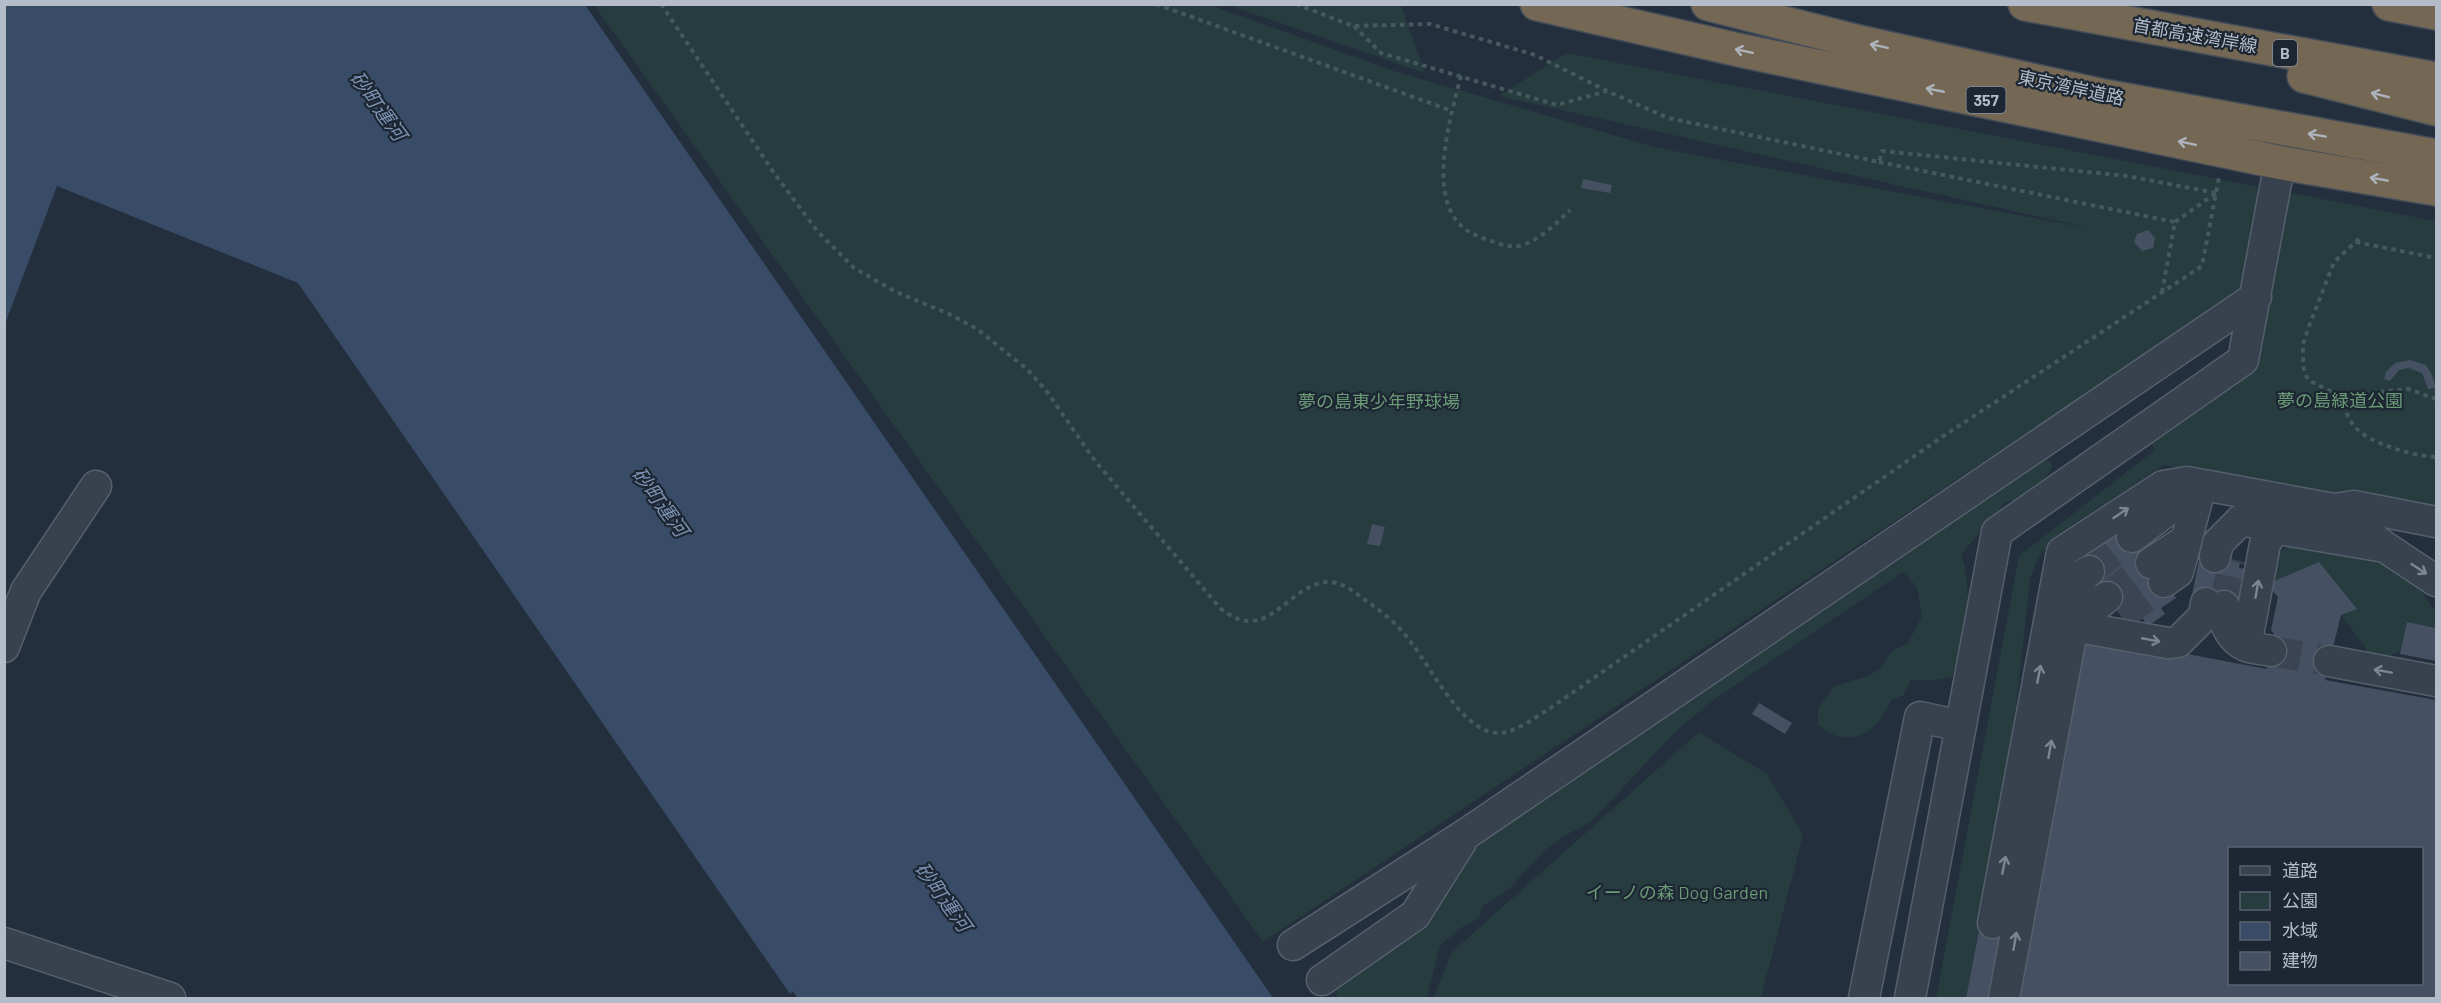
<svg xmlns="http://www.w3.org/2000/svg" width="2441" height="1003" font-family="Barlow,'Noto Sans JP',sans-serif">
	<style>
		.green { fill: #263c3f }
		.water { fill: #394c67 }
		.building { fill: #455162; fill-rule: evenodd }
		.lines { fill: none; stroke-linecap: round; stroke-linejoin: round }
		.minor-tunnel { stroke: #3a4453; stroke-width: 30; stroke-dasharray: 30 15; stroke-linecap: butt }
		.minor-casing { stroke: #565f6c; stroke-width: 33 }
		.highway-casing { stroke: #434c59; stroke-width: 36 }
		.path { stroke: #44595c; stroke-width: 4; stroke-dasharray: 4.5 4.5; stroke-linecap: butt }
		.minor { stroke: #38414e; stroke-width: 30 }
		.highway { stroke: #746855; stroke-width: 33 }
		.oneway { stroke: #aeb4bd }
		.oneway2 { stroke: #7c8592 }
		.labels { text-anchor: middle; stroke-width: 4.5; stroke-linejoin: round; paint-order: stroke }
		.shield { fill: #1d2633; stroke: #878f9c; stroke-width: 1.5 }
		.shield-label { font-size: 16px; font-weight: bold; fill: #b4bcc9 }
		.street-label { font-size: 18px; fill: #b4bcc9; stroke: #1d2633 }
		.park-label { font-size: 18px; fill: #6b9a76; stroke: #1d2633 }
		.water-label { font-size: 20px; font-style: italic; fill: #7c92b1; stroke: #1d2633 }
	</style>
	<rect width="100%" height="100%" fill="#242f3e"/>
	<path class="green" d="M 594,5 L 1210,5 L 1397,72 L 1658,148 L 2093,229 L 1499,96 L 1566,53 L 2436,221 L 2436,515 L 2164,465 L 2054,537 L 2037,560 L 2030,580 L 2010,761 L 1966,998 L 1936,998 L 2019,556 L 2155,450 L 2151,443 L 2234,386 L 2248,370 L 2258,351 L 2288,201 L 2246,287 L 1263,942 Z
		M 1228,5 L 1401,5 L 1425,73 Z
		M 2045,457 L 2053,464 L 2041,491 L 2004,503 L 1961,555 C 1975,593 1964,640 1952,677 L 1933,680 L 1911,680 L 1904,695 L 1891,700 C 1881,722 1868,740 1840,737 C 1833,736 1824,729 1818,725 L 1818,708 L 1835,686 L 1868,676 L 1881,668 L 1892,651 L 1908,643 L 1922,616 L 1917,587 L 1903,572 L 1712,701 L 1674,733 L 1593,820 L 1561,838 L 1543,852 L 1509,889 L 1483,906 L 1479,918 L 1459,929 L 1440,946 L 1427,998 L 1337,998 L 1337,984 L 1421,927 L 1478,841 Z
		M 2290,545 L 2380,560 L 2421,586 L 2427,600 L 2436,612 L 2436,628 L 2407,622 L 2401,651 L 2384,658 L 2367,655 L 2365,647 L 2341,615 L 2356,608 L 2319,563 L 2269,583 L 2278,554 Z
		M 1699,732 L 1767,774 L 1803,835 L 1761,998 L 1433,998 L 1452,952 Z"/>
	<path class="water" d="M 5,4 L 585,5 L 1273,998 L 797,998 L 793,991 L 790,994 L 298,283 L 57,186 L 5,324 Z"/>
	<path class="building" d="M 1583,179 L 1612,185 L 1610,193 L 1581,188 Z
		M 2148,230 L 2155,238 L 2153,248 L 2142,251 L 2134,242 L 2137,234 Z
		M 2410,360 L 2426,365 L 2432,375 L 2436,388 L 2428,389 L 2422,373 L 2408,368 L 2399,370 L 2390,381 L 2384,379 L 2386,372 L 2395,363 Z
		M 1372,524 L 1385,527 L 1380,546 L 1367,544 Z
		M 2124,526 L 2176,598 L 2161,608 L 2165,614 L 2148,626 L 2138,612 L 2125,621 L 2079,558 Z
		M 2206,555 L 2240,561 L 2239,568 L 2246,569 L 2240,604 L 2192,595 L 2199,560 L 2204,561 Z
		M 2319,562 L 2357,609 L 2341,615 L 2325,680 L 2436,700 L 2436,998 L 2018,998 L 2086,635 L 2267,669 L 2274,634 L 2271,630 L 2278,597 L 2267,584 ZM 2230,848 L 2422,848 L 2422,984 L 2230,984 Z
		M 2407,622 L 2436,628 L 2436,661 L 2400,654 Z
		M 1759,703 L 1792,723 L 1785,734 L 1752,714 Z
		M 1981,920 L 2009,926 L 1995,998 L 1966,998 Z"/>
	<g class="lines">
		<path class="minor-tunnel" d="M 2089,571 L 2132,537
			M 2107,597 L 2151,563
			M 2224,606 L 2234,560
			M 2121,616 L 2164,582
			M 2271,651 L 2329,661"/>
		<g class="minor-casing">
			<path id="minor" d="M 2334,509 L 2354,506 L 2436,522
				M 2132,537 L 2201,485
				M 2215,557 L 2218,543 L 2241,520 L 2287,529
				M 2151,563 L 2186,540
				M 2164,582 L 2178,572 L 2201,485
				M 2224,606 C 2221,622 2232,640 2246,646 C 2254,649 2263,649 2271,651
				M 2073,626 L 2168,643 L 2178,642 L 2204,616 L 2206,603
				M 2073,626 L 2107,597
				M 2246,646 L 2265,544 L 2272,532 L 2279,529 L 2385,547 L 2436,581
				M 4,647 L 26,591 L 96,486
				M 2329,661 L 2436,681
				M 1993,923 L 2062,552 L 2163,486 L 2187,482 L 2334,509 L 2385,547
				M 4,943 L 170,998
				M 1293,945 L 1466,834 L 2256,297
				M 1322,980 L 1415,915 L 1461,842
				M 1864,998 L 1920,717 L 1961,726
				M 1910,998 L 1997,532 L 2243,360 L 2276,183 L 2282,163
				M 2004,998 L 2082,576 L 2089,571"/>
		</g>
		<g class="highway-casing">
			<path id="highway" d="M 1537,4 L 1739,50 L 2205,147 L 2282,163 L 2436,189
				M 1708,4 L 1855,41 L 2104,96 L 2436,156
				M 2025,4 L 2436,79
				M 2389,4 L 2436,13
				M 2304,76 L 2436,109"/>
		</g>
		<path class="path" d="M 661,4 L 774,173 L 818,232 L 854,268 L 896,292 L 949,314 L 977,329 L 1028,370 L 1048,393 L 1095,461 L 1220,608 C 1268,648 1287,583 1329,582 C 1343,582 1354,592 1365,600 C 1377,608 1390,618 1400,629 C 1426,655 1458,731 1497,733 C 1513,734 1533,719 1546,711 L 1942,437 L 2202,266 L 2219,177
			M 1156,4 L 1452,111
			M 1296,4 L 1353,26 L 1430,24 L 1535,55 L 1607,91 L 1668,118 L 1879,162 L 1882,151 L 2127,176 L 2216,193
			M 1354,26 L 1381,53 L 1557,105 L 1607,91
			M 1461,76 C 1451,114 1430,186 1456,220 C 1465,232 1477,236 1491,241 C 1496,242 1503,246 1508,246 C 1530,250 1556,224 1570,210
			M 1879,162 L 2175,222 L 2162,292
			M 2175,222 L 2216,193
			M 2359,239 L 2334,262 L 2308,329 L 2303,344 L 2303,366 L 2308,380 L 2340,396 L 2408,389 L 2436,399
			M 2356,242 L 2436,258
			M 2340,396 C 2344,405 2347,418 2354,426 C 2369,444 2414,456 2436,457"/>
		<use href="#minor" class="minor"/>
		<use href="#highway" class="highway"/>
	</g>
	<defs><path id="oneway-shaft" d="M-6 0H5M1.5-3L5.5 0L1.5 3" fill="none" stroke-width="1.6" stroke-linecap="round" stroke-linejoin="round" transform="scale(1.5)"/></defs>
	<g class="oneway">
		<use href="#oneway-shaft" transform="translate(1879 46) rotate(-168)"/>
		<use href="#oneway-shaft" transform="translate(1744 51) rotate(-168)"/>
		<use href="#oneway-shaft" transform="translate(1935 90) rotate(-169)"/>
		<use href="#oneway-shaft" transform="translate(2380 95) rotate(-166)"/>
		<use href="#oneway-shaft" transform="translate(2317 135) rotate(-170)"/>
		<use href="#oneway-shaft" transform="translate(2187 143) rotate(-168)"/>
		<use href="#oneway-shaft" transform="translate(2379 179) rotate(-170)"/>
	</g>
	<g class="oneway2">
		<use href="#oneway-shaft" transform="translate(2121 513) rotate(-34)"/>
		<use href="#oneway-shaft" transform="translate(2419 569) rotate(33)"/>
		<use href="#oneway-shaft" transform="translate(2257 589) rotate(-80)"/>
		<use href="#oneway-shaft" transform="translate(2151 640) rotate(11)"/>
		<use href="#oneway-shaft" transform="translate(2383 671) rotate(-170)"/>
		<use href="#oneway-shaft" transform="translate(2039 674) rotate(-79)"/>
		<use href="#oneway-shaft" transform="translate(2050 749) rotate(-80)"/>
		<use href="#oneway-shaft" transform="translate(2004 865) rotate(-79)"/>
		<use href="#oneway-shaft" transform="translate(2015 941) rotate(-80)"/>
	</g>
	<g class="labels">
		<g class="shield">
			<rect x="2273" y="40" width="24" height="26" rx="4.5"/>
			<rect x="1966.5" y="87" width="39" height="26" rx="4.5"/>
		</g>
		<g class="shield-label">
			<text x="2285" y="59">B</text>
			<text x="1986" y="106">357</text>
		</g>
		<g class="street-label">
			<text transform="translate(2195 36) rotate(10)" y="6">首都高速湾岸線</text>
			<text transform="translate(2071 88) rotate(12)" y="6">東京湾岸道路</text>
		</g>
		<g class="park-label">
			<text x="2340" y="407">夢の島緑道公園</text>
			<text x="1379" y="408">夢の島東少年野球場</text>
			<text x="1677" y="899">イーノの森 Dog Garden</text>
		</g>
		<g class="water-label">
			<text transform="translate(378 106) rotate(54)" y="7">砂町運河</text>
			<text transform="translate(660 502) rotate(54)" y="7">砂町運河</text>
			<text transform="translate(943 897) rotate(54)" y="7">砂町運河</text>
		</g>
	</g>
	<rect width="2441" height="1003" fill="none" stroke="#b4bcc9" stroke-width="12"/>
	<rect x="2228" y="847" width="195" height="138" fill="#1d2633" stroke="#59626f" stroke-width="1.5"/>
	<rect x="2240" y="866" width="30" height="9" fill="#38414e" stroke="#59626f" stroke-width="1.5"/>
	<text x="2282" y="877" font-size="18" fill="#b4bcc9">道路</text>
	<rect x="2240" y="892" width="30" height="18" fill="#263c3f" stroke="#59626f" stroke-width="1.5"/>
	<text x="2282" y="907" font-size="18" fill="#b4bcc9">公園</text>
	<rect x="2240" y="922" width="30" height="18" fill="#394c67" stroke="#59626f" stroke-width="1.5"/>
	<text x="2282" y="937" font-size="18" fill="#b4bcc9">水域</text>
	<rect x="2240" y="952" width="30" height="18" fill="#455162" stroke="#59626f" stroke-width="1.5"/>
	<text x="2282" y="967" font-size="18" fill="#b4bcc9">建物</text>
</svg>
